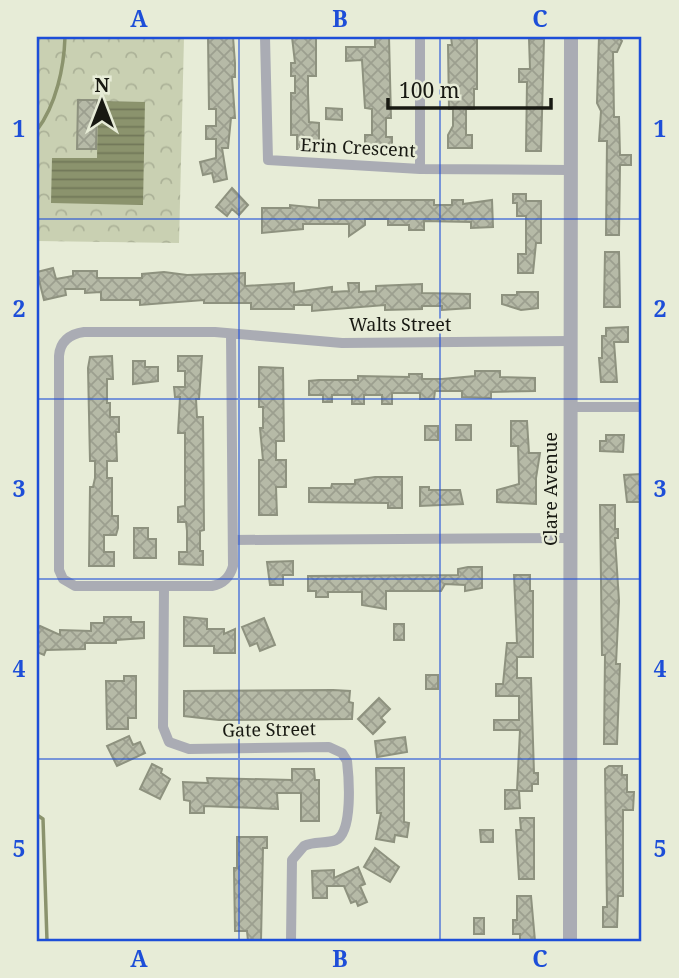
<svg xmlns="http://www.w3.org/2000/svg" width="679" height="978" font-family="'Noto Serif',serif">
	<style>
		.park { fill: url(#park-crowns) }
		.water { fill: url(#water-rules) }
		.lines { fill: none; stroke-linecap: round; stroke-linejoin: round }
		.stream { stroke: #8b936d; stroke-width: 3.5 }
		.building { fill: url(#building-cross-hatch); stroke: #8e927f; stroke-width: 2 }
		.minor { stroke: #aaacb4; stroke-width: 10 }
		.tertiary { stroke: #aaacb4; stroke-width: 14 }
		.grid { fill: none; stroke: #1d4ed8; stroke-width: 2; stroke-opacity: 0.55 }
		.labels { text-anchor: middle; stroke-width: 5; stroke-linejoin: round; paint-order: stroke }
		.street-label { font-size: 18px; fill: #181912; stroke: #e7ecd7 }
		.neatline { fill: none; stroke: #1d4ed8; stroke-width: 2.5 }
		.grid-label { font-size: 23px; text-anchor: middle; font-weight: bold; fill: #1d4ed8 }
	</style>
	<defs>
		<pattern id="park-crowns" width="20" height="18" patternUnits="userSpaceOnUse" patternTransform="scale(1.75)"><rect width="20" height="18" fill="#c9d0b2"/><path d="M2 6a3 3 0 1 1 6 0M12 15a3 3 0 1 1 6 0" fill="none" stroke="#acb298"/></pattern>
		<pattern id="water-rules" width="6" height="5" patternUnits="userSpaceOnUse" patternTransform="scale(1.75)"><rect width="6" height="5" fill="#8b936d"/><path d="M0 2.5h6" fill="none" stroke="#717758"/></pattern>
		<pattern id="building-cross-hatch" width="8" height="8" patternUnits="userSpaceOnUse" patternTransform="scale(1.75)"><rect width="8" height="8" fill="#b6baa7"/><path d="M0 0l8 8M0 8l8-8" fill="none" stroke="#9c9f8f"/></pattern>
	</defs>
	<rect width="100%" height="100%" fill="#e7ecd7"/>
	<path class="park" d="M 37,37 L 184,37 L 179,243 L 37,241 Z"/>
	<path class="water" d="M 98,101 L 145,102 L 143,205 L 51,203 L 52,158 L 97,158 Z"/>
	<g class="lines">
		<path class="stream" d="M 37,130 C 56,105 64,68 65,37
			M 37,815 L 43,819 L 47,941"/>
	</g>
	<path class="building" d="M 208,37 L 233,37 L 235,63 L 235,77 L 232,77 L 235,118 L 231,118 L 228,148 L 222,148 L 227,179 L 214,182 L 212,173 L 203,175 L 200,162 L 216,158 L 216,139 L 206,139 L 206,126 L 216,126 L 216,109 L 209,109 Z
		M 292,37 L 316,37 L 316,76 L 308,76 L 308,93 L 309,122 L 319,123 L 319,143 L 310,142 L 310,149 L 297,149 L 297,135 L 291,135 L 291,93 L 295,93 L 295,76 L 291,76 L 291,63 L 295,63 Z
		M 375,37 L 389,37 L 391,118 L 386,118 L 386,137 L 392,137 L 392,149 L 365,149 L 365,135 L 372,135 L 372,109 L 365,108 L 362,60 L 346,61 L 346,47 L 375,47 Z
		M 451,37 L 477,37 L 477,89 L 474,89 L 474,109 L 466,109 L 466,135 L 472,135 L 472,148 L 448,148 L 448,135 L 453,126 L 453,109 L 449,109 L 448,45 L 452,45 Z
		M 599,37 L 618,37 L 622,41 L 617,52 L 613,52 L 614,117 L 619,117 L 620,155 L 631,155 L 631,165 L 620,165 L 619,235 L 606,235 L 607,141 L 599,141 L 601,111 L 597,103 Z
		M 529,39 L 544,39 L 541,151 L 526,151 L 527,82 L 519,82 L 519,69 L 530,69 Z
		M 78,100 L 97,100 L 96,149 L 77,149 Z
		M 326,108 L 342,109 L 342,120 L 326,119 Z
		M 232,188 L 248,205 L 239,215 L 232,209 L 227,216 L 216,207 Z
		M 513,194 L 526,194 L 526,201 L 541,201 L 541,243 L 536,243 L 533,273 L 518,273 L 518,254 L 526,254 L 526,216 L 517,216 L 517,203 L 513,203 Z
		M 319,200 L 434,200 L 434,205 L 452,205 L 452,200 L 463,200 L 463,204 L 492,200 L 493,227 L 471,228 L 471,222 L 424,221 L 424,230 L 409,230 L 409,225 L 388,225 L 388,219 L 365,219 L 365,225 L 349,236 L 349,224 L 303,224 L 303,229 L 262,233 L 262,208 L 290,208 L 290,205 L 319,208 Z
		M 605,252 L 619,252 L 620,307 L 604,307 Z
		M 53,268 L 56,279 L 73,276 L 73,271 L 97,271 L 97,278 L 142,278 L 142,274 L 164,272 L 187,275 L 245,273 L 245,286 L 294,283 L 294,292 L 332,287 L 332,292 L 349,291 L 348,283 L 359,283 L 359,292 L 376,291 L 376,286 L 422,284 L 422,293 L 470,294 L 470,308 L 442,310 L 442,306 L 422,306 L 422,309 L 385,310 L 385,305 L 312,311 L 312,305 L 294,305 L 294,309 L 251,309 L 251,303 L 204,303 L 204,300 L 140,305 L 140,300 L 101,300 L 101,292 L 85,293 L 85,289 L 65,289 L 66,295 L 44,300 L 37,272 Z
		M 517,292 L 538,292 L 538,308 L 521,310 L 502,304 L 502,295 L 517,295 Z
		M 628,327 L 628,342 L 614,342 L 617,382 L 601,382 L 599,358 L 602,358 L 602,336 L 606,336 L 606,328 Z
		M 112,356 L 113,379 L 107,379 L 107,403 L 110,403 L 110,417 L 119,417 L 119,432 L 116,432 L 117,461 L 107,461 L 107,478 L 112,478 L 112,516 L 118,516 L 118,528 L 116,535 L 104,535 L 104,552 L 114,552 L 114,566 L 89,566 L 90,487 L 93,487 L 95,478 L 95,461 L 90,461 L 88,368 L 90,357 Z
		M 178,356 L 202,356 L 199,399 L 196,399 L 197,417 L 203,417 L 204,530 L 200,531 L 200,551 L 203,551 L 203,565 L 179,564 L 179,552 L 187,552 L 187,531 L 186,522 L 178,522 L 178,507 L 185,506 L 185,433 L 178,433 L 180,397 L 175,397 L 174,387 L 185,387 L 185,371 L 178,371 Z
		M 133,361 L 145,361 L 145,367 L 158,367 L 158,381 L 133,384 Z
		M 259,367 L 283,368 L 284,441 L 276,441 L 276,460 L 286,460 L 286,487 L 276,487 L 277,515 L 259,515 L 259,460 L 263,460 L 260,428 L 263,428 L 263,407 L 259,407 Z
		M 475,371 L 500,371 L 500,377 L 535,378 L 535,391 L 491,392 L 491,398 L 462,397 L 462,391 L 435,391 L 434,399 L 420,399 L 420,393 L 392,393 L 392,404 L 382,404 L 382,395 L 364,395 L 364,404 L 352,404 L 352,395 L 332,395 L 332,402 L 323,402 L 323,395 L 309,395 L 309,381 L 319,380 L 358,380 L 358,376 L 409,377 L 409,374 L 422,374 L 422,379 L 442,379 L 475,376 Z
		M 511,421 L 527,421 L 529,453 L 540,453 L 536,478 L 536,504 L 497,502 L 497,490 L 519,484 L 518,446 L 511,446 Z
		M 456,425 L 471,425 L 471,440 L 456,440 Z
		M 425,426 L 438,426 L 438,440 L 425,440 Z
		M 606,435 L 624,435 L 623,452 L 600,451 L 600,441 L 606,441 Z
		M 641,474 L 642,502 L 627,502 L 624,475 Z
		M 375,477 L 402,477 L 402,508 L 388,508 L 388,503 L 309,502 L 309,488 L 331,488 L 332,484 L 355,484 L 355,480 Z
		M 420,487 L 429,487 L 429,490 L 460,490 L 463,504 L 420,506 Z
		M 600,505 L 615,505 L 615,529 L 618,529 L 618,538 L 615,538 L 619,601 L 616,664 L 620,664 L 617,744 L 604,744 L 605,655 L 602,655 Z
		M 134,528 L 148,528 L 148,539 L 156,539 L 156,558 L 134,558 Z
		M 293,561 L 293,575 L 283,575 L 283,585 L 270,585 L 267,562 Z
		M 468,567 L 482,567 L 482,588 L 465,591 L 465,585 L 445,584 L 441,591 L 386,591 L 386,609 L 362,605 L 362,592 L 328,592 L 328,597 L 316,597 L 316,591 L 308,591 L 308,576 L 458,575 L 458,569 Z
		M 514,575 L 530,575 L 530,591 L 533,591 L 533,657 L 517,657 L 517,678 L 531,678 L 534,773 L 538,773 L 538,784 L 532,784 L 532,791 L 519,791 L 520,808 L 505,809 L 505,790 L 517,790 L 520,730 L 494,730 L 494,720 L 519,720 L 519,696 L 496,696 L 496,684 L 503,684 L 507,643 L 517,643 Z
		M 104,617 L 131,617 L 131,622 L 144,622 L 144,638 L 116,640 L 116,643 L 85,643 L 85,649 L 46,650 L 44,655 L 37,652 L 37,628 L 40,626 L 60,635 L 60,630 L 91,631 L 91,623 L 104,623 Z
		M 184,617 L 207,619 L 207,629 L 224,629 L 224,634 L 235,629 L 235,653 L 214,653 L 214,646 L 184,646 Z
		M 264,618 L 275,645 L 260,651 L 257,643 L 250,646 L 242,627 Z
		M 394,624 L 404,624 L 404,640 L 394,640 Z
		M 426,675 L 438,675 L 438,689 L 426,689 Z
		M 124,676 L 136,676 L 136,718 L 128,718 L 128,729 L 107,729 L 106,681 L 124,681 Z
		M 333,690 L 350,691 L 349,702 L 353,703 L 352,719 L 219,720 L 184,716 L 184,691 Z
		M 379,698 L 390,709 L 381,718 L 385,722 L 373,734 L 358,719 Z
		M 129,736 L 133,745 L 140,742 L 145,753 L 117,766 L 107,746 Z
		M 405,737 L 407,752 L 377,757 L 375,741 Z
		M 152,764 L 162,769 L 161,773 L 170,779 L 160,799 L 140,789 Z
		M 609,766 L 622,766 L 622,775 L 627,775 L 627,792 L 634,792 L 633,810 L 623,810 L 623,896 L 618,896 L 617,927 L 603,927 L 603,907 L 607,907 L 605,769 Z
		M 376,768 L 404,768 L 404,822 L 409,823 L 407,837 L 395,835 L 394,842 L 376,839 L 381,813 L 377,813 Z
		M 292,769 L 314,769 L 315,780 L 319,780 L 319,821 L 301,821 L 301,793 L 277,793 L 278,809 L 204,806 L 204,813 L 190,813 L 190,801 L 184,800 L 183,782 L 208,783 L 207,778 L 292,780 Z
		M 520,818 L 534,818 L 534,879 L 519,879 L 516,830 L 521,830 Z
		M 480,830 L 493,830 L 493,842 L 481,842 Z
		M 237,837 L 267,837 L 267,848 L 263,848 L 261,941 L 248,941 L 247,931 L 235,931 L 234,868 L 237,868 Z
		M 375,848 L 399,867 L 390,882 L 364,867 Z
		M 358,867 L 365,884 L 360,886 L 367,902 L 358,906 L 356,901 L 351,903 L 344,886 L 327,886 L 327,898 L 313,898 L 312,871 L 334,870 L 334,878 Z
		M 517,896 L 531,896 L 535,941 L 520,941 L 520,934 L 513,934 L 513,920 L 517,920 Z
		M 474,918 L 484,918 L 484,934 L 474,934 Z"/>
	<g class="lines">
		<path class="minor" d="M 265,37 L 268,160 L 420,169 L 570,170
			M 420,169 L 420,37
			M 231,334 L 233,566 C 230,577 223,584 212,586 L 75,586 L 63,579 L 59,570 L 59,356 C 60,342 69,334 84,332 L 215,332 L 342,343 L 570,341
			M 571,407 L 642,407
			M 233,540 L 571,538
			M 164,586 L 163,727 L 169,742 L 189,749 L 329,747 L 342,753 L 347,761 C 349,778 353,832 336,840 C 326,844 314,841 304,846 L 292,860 L 291,941"/>
		<path class="tertiary" d="M 570,941 L 571,37"/>
	</g>
	<path class="grid" d="M 239,37 L 239,941M 440,37 L 440,941M 37,219 L 642,219M 37,399 L 642,399M 37,579 L 642,579M 37,759 L 642,759"/>
	<g class="labels">
		<g class="street-label">
			<text transform="translate(358 148) rotate(3)" y="6">Erin Crescent</text>
			<text x="400" y="331">Walts Street</text>
			<text transform="translate(551 489) rotate(-90)" y="6">Clare Avenue</text>
			<text transform="translate(269 730) rotate(-1)" y="6">Gate Street</text>
		</g>
	</g>
	<rect width="679" height="978" fill="none" stroke="#e7ecd7" stroke-width="77"/>
	<g transform="translate(102 102)" stroke="#e7ecd7" stroke-width="5" paint-order="stroke">
	<path d="M0-5L12 26L0 18L-12 26Z" fill="#181912"/>
	<text y="-10" font-size="19" font-weight="bold" text-anchor="middle" fill="#181912">N</text>
	</g>
	<path d="M388 98v10h163v-10" fill="none" stroke="#181912" stroke-width="3.5"/>
	<text x="399" y="98" font-size="21" fill="#181912" stroke="#e7ecd7" stroke-width="5" paint-order="stroke">100 m</text>
	<rect x="38" y="38" width="602" height="902" class="neatline"/>
	<g class="grid-label">
		<text x="139" y="27">A</text>
		<text x="340" y="27">B</text>
		<text x="540" y="27">C</text>
		<text x="19" y="137">1</text>
		<text x="660" y="137">1</text>
		<text x="19" y="317">2</text>
		<text x="660" y="317">2</text>
		<text x="19" y="497">3</text>
		<text x="660" y="497">3</text>
		<text x="19" y="677">4</text>
		<text x="660" y="677">4</text>
		<text x="19" y="857">5</text>
		<text x="660" y="857">5</text>
		<text x="139" y="967">A</text>
		<text x="340" y="967">B</text>
		<text x="540" y="967">C</text>
	</g>
</svg>
